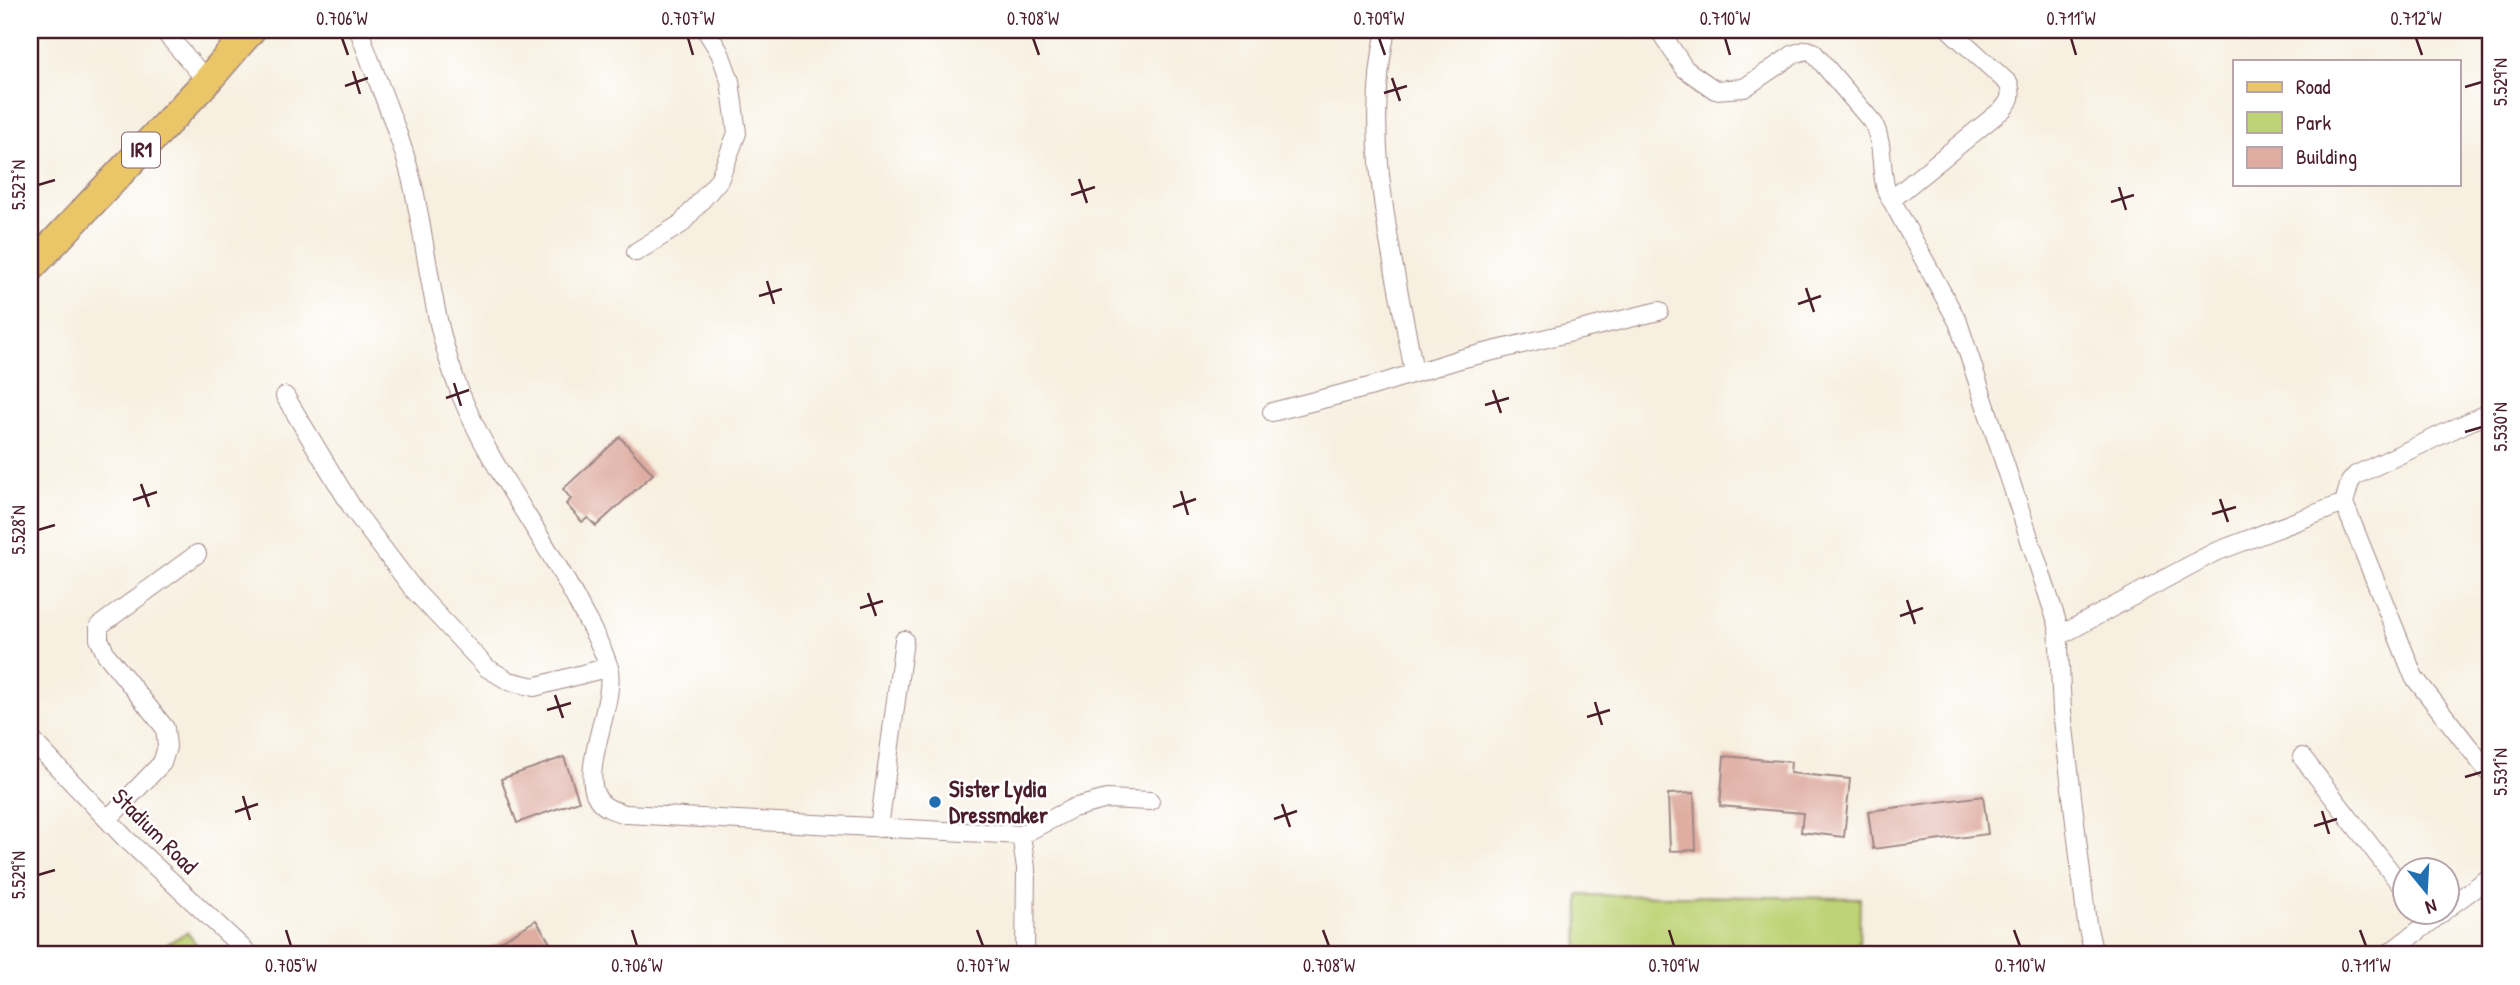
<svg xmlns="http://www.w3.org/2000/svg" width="2520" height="985" font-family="'Patrick Hand',sans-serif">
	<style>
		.green { fill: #bed376; stroke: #847950; stroke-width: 2 }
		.building { fill: #deaca0 }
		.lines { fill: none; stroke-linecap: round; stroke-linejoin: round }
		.street-casing { stroke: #a08785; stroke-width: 20 }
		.primary-casing { stroke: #a08785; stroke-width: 31 }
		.street { stroke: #fff; stroke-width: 18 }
		.primary { stroke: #eac669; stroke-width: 28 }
		.ticks { fill: none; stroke: #4a1f2b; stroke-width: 2.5 }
		.poi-dot { fill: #1f6fb2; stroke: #fff; stroke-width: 2.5 }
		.labels { text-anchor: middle; stroke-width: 5; stroke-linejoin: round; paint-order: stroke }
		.shield { fill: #fff; stroke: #80626b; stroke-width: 2 }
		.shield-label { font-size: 21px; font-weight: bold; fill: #4a1f2b }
		.poi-label { font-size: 23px; font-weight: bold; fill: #4a1f2b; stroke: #fff; text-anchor: start }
		.street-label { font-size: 23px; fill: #4a1f2b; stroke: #fff }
		.neatline { fill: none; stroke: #4a1f2b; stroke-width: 2.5 }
		.ticks-label { font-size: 18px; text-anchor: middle; fill: #4a1f2b }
	</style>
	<rect width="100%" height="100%" fill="#fff"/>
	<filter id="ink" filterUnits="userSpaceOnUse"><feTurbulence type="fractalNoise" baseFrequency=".0143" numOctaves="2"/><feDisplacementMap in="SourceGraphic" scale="14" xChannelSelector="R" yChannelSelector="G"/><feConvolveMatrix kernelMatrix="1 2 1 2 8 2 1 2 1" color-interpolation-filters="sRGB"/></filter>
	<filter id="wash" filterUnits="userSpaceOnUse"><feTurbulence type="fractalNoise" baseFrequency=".00686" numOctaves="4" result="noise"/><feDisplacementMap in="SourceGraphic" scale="28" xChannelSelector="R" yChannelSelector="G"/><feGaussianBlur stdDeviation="1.57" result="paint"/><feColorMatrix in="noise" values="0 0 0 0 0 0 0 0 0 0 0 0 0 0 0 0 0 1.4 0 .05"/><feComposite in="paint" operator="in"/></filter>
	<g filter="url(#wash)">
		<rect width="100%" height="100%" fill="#f7efdf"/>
		<path class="green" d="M 1579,895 L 1860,898 L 1859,955 L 1578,955 Z
			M 187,932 L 204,955 L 149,955 Z"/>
		<g id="blocks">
			<path class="building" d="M 620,437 L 653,474 L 596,526 L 588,518 L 582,522 L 566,504 L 571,499 L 563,489 Z
				M 1724,756 L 1791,762 L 1790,773 L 1850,779 L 1844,837 L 1801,832 L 1803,813 L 1720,806 Z
				M 564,757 L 579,801 L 517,823 L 501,779 Z
				M 1694,793 L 1696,850 L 1670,851 L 1668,794 Z
				M 1983,796 L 1988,834 L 1873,849 L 1868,811 Z
				M 536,920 L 552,946 L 537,955 L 478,955 Z"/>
		</g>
	</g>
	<g filter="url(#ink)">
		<use href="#blocks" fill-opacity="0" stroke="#a08785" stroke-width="2"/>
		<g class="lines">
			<g class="street-casing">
				<path id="street" d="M 163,30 L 207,81
					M 359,30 C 377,83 402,135 414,190 C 429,261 433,326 461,395 C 492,471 544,535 580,607 C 590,626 602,645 608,665 C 618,700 578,770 598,799 C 605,809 615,811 626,814 L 1021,835 L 1026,868 L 1025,955
					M 1386,30 C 1361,144 1394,260 1414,372
					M 1659,30 L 1685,69 L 1715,90 L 1744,88 L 1794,54 L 1807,50 L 1813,52 L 1874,124 C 1884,146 1880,168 1886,190 L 1958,322 L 2058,625 L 2062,711 L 2087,924 L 2094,955
					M 1891,200 L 2003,109 C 2011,100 2012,95 2009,84 L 1950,30
					M 636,252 L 681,224 L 719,180 L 737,133 L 730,81 L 720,53 L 706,30
					M 285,396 L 353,509 L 414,590 L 487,668 L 509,681 L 534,687 L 609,667
					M 1272,412 L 1373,386 L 1460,359 L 1659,311
					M 2490,412 L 2356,475 L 2350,482 L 2344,503 L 2414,677 L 2490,774
					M 2059,636 L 2213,553 L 2344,503
					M 30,738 L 125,838 L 250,955
					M 2302,757 L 2404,889
					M 108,819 L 162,763 L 167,747 L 165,728 L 106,654 L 99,639 L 99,626 L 197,554
					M 879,828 L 904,640
					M 1021,835 L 1073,808 L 1107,799 L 1150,801
					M 2446,909 L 2490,877
					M 2387,955 L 2443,912"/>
			</g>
			<g class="primary-casing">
				<path id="primary" d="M 30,268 L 207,81 L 251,30"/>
			</g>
			<use href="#street" class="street"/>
			<use href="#primary" class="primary"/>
		</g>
	</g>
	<path class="ticks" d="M 342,38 L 348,55M 688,38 L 693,55M 1033,38 L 1039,55M 1379,38 L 1385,55M 1725,38 L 1730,55M 2071,38 L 2076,55M 2416,38 L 2422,55M 353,71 L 360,94M 1392,78 L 1400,101M 345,86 L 368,78M 2465,87 L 2482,82M 1384,93 L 1407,86M 1079,179 L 1087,203M 38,185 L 55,180M 2119,187 L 2126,210M 1071,195 L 1095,187M 2111,202 L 2134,195M 767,281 L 774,304M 1806,288 L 1814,312M 759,296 L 782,289M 1798,304 L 1821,296M 454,383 L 461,406M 1493,390 L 1501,413M 446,398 L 469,390M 1485,405 L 1509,398M 2465,432 L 2482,427M 141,484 L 149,507M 1181,491 L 1188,515M 2220,499 L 2228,522M 133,500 L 157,492M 1173,507 L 1196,499M 2212,514 L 2236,507M 38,530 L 55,525M 868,593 L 876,616M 1907,600 L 1915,624M 860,608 L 883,601M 1900,616 L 1923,608M 555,695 L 563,718M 1595,702 L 1602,725M 547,710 L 571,703M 1587,717 L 1610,710M 2465,777 L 2482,772M 243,796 L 250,820M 1282,804 L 1290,827M 2322,811 L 2329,834M 235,812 L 258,804M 1274,819 L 1297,811M 2314,826 L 2337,819M 38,875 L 55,870M 286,930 L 291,946M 632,930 L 637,946M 977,930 L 983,946M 1323,930 L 1329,946M 1669,930 L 1674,946M 2014,930 L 2020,946M 2360,930 L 2366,946"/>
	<circle class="poi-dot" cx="935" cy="802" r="7"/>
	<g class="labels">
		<rect class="shield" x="122" y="132.5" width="38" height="35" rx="5"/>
		<g class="shield-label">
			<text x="141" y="157">IR1</text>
		</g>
		<g class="poi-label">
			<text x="949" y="797">Sister Lydia<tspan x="949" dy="26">Dressmaker</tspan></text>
		</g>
		<g class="street-label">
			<text transform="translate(155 831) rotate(45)" y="8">Stadium Road</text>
		</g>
	</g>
	<rect width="2520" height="985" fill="none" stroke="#fff" stroke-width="77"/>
	<rect x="2233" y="60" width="228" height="126" fill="#ffffff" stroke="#b7a5aa" stroke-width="2"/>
	<rect x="2247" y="82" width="35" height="10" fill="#eac669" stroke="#b7a5aa" stroke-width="2"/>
	<text x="2296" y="94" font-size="21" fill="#4a1f2b">Road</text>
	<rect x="2247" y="112" width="35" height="21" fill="#bed376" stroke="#b7a5aa" stroke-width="2"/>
	<text x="2296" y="130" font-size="21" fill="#4a1f2b">Park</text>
	<rect x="2247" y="147" width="35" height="21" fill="#deaca0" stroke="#b7a5aa" stroke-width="2"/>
	<text x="2296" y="164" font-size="21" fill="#4a1f2b">Building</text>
	<g transform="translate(2426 891) rotate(162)"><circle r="33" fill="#ffffff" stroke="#b7a5aa" stroke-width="2"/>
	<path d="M0-5L12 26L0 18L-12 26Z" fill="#1f6fb2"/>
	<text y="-10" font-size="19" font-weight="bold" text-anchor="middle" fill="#4a1f2b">N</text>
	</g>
	<rect x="38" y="38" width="2444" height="908" class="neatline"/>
	<g class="ticks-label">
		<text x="342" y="25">0.706°W</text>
		<text x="688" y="25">0.707°W</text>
		<text x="1033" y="25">0.708°W</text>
		<text x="1379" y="25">0.709°W</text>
		<text x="1725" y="25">0.710°W</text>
		<text x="2071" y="25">0.711°W</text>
		<text x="2416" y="25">0.712°W</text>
		<text transform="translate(2501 82) rotate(-90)" y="6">5.529°N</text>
		<text transform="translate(19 185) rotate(-90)" y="6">5.527°N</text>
		<text transform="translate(2501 427) rotate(-90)" y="6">5.530°N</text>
		<text transform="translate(19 530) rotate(-90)" y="6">5.528°N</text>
		<text transform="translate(2501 772) rotate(-90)" y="6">5.531°N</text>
		<text transform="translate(19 875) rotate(-90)" y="6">5.529°N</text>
		<text x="291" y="972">0.705°W</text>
		<text x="637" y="972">0.706°W</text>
		<text x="983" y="972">0.707°W</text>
		<text x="1329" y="972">0.708°W</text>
		<text x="1674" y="972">0.709°W</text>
		<text x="2020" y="972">0.710°W</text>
		<text x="2366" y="972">0.711°W</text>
	</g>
</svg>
